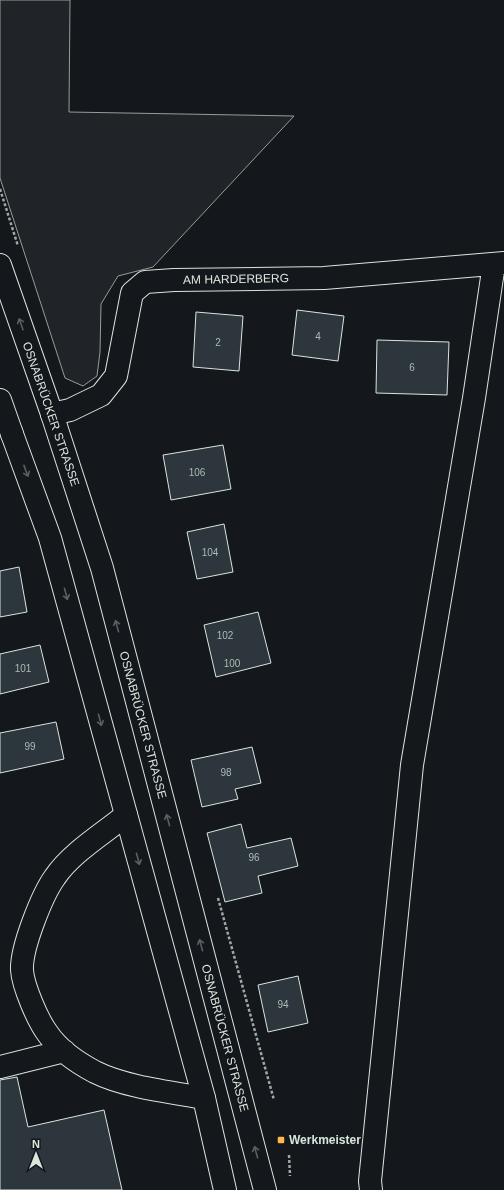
<svg xmlns="http://www.w3.org/2000/svg" width="504" height="1190" font-family="Helvetica,sans-serif">
	<style>
		.green { fill: #202428; stroke: #939e99 }
		.building { fill: #2c363c; stroke: #d8e6dc }
		.lines { fill: none; stroke-linecap: round; stroke-linejoin: round }
		.minor-casing { stroke: #d8e6dc; stroke-width: 24 }
		.major-casing { stroke: #d8e6dc; stroke-width: 24 }
		.highway-casing { stroke: #d8e6dc; stroke-width: 24 }
		.path { stroke: #9da8a2; stroke-width: 2.5; stroke-dasharray: 3 2; stroke-linecap: butt }
		.minor { stroke: #14181c; stroke-width: 22 }
		.major { stroke: #14181c; stroke-width: 22 }
		.highway { stroke: #14181c; stroke-width: 22 }
		.oneway { stroke: #59605f }
		.poi-dot { fill: #ffb74d; stroke: #14181c; stroke-width: 1.5 }
		.labels { text-anchor: middle; stroke-width: 3; stroke-linejoin: round; paint-order: stroke }
		.number-label { font-size: 10px; fill: #adbab4 }
		.street-label { font-size: 12px; fill: #d8e6dc; stroke: #14181c }
		.poi-label { font-size: 12px; font-weight: bold; fill: #d8e6dc; stroke: #14181c; text-anchor: start }
	</style>
	<rect width="100%" height="100%" fill="#14181c"/>
	<path class="green" d="M 0,0 L 70,0 L 69,112 L 294,116 L 153,267 L 118,276 L 101,304 L 100,352 L 97,376 L 83,386 L 65,378 L 0,178 Z"/>
	<path class="building" d="M 297,310 L 344,316 L 338,361 L 292,355 Z
		M 196,312 L 243,316 L 239,371 L 193,367 Z
		M 377,340 L 449,342 L 447,395 L 376,393 Z
		M 223,445 L 231,489 L 171,500 L 163,455 Z
		M 224,524 L 233,572 L 197,579 L 187,532 Z
		M 19,567 L 27,612 L 0,617 L 0,571 Z
		M 258,612 L 271,663 L 216,677 L 204,625 Z
		M 40,645 L 49,682 L 0,694 L 0,654 Z
		M 56,722 L 64,759 L 0,773 L 0,733 Z
		M 252,747 L 261,783 L 235,789 L 238,799 L 202,807 L 191,760 Z
		M 241,824 L 247,848 L 291,838 L 298,866 L 258,876 L 262,893 L 225,902 L 207,833 Z
		M 298,976 L 308,1023 L 268,1032 L 258,985 Z
		M 17,1077 L 28,1127 L 104,1110 L 122,1190 L 0,1190 L 0,1080 Z"/>
	<g class="lines">
		<g class="minor-casing">
			<path id="minor" d="M 52,414 L 70,410 L 101,395 L 116,376 L 132,293 L 145,282 L 174,280 L 324,278 L 504,263
				M 126,815 C 104,833 71,853 55,877 C 42,895 21,948 22,970 C 23,986 38,1021 48,1034 C 59,1050 78,1063 95,1072 C 125,1087 170,1092 204,1098
				M 0,1067 L 64,1051
				M 371,1190 L 370,1181 L 412,765 L 474,398 L 494,264"/>
		</g>
		<g class="major-casing">
			<path id="major" d="M 52,414 L 102,568 L 265,1190
				M 12,434 L 50,538 L 204,1098 L 225,1190"/>
		</g>
		<g class="highway-casing">
			<path id="highway" d="M 0,265 L 52,414
				M 0,400 L 12,434"/>
		</g>
		<path class="path" d="M 0,189 L 18,246
			M 218,898 L 274,1100
			M 289,1155 L 290,1176"/>
		<use href="#minor" class="minor"/>
		<use href="#major" class="major"/>
		<use href="#highway" class="highway"/>
	</g>
	<defs><path id="oneway-shaft" d="M-6 0H5M1.5-3L5.5 0L1.5 3" fill="none" stroke-width="1.6" stroke-linecap="round" stroke-linejoin="round"/></defs>
	<g class="oneway">
		<use href="#oneway-shaft" transform="translate(21 324) rotate(-109)"/>
		<use href="#oneway-shaft" transform="translate(26 471) rotate(70)"/>
		<use href="#oneway-shaft" transform="translate(66 594) rotate(75)"/>
		<use href="#oneway-shaft" transform="translate(117 626) rotate(-105)"/>
		<use href="#oneway-shaft" transform="translate(100 720) rotate(75)"/>
		<use href="#oneway-shaft" transform="translate(168 820) rotate(-105)"/>
		<use href="#oneway-shaft" transform="translate(138 859) rotate(75)"/>
		<use href="#oneway-shaft" transform="translate(201 945) rotate(-105)"/>
		<use href="#oneway-shaft" transform="translate(256 1152) rotate(-105)"/>
	</g>
	<rect class="poi-dot" x="277" y="1136" width="8" height="8" rx="2"/>
	<g class="labels">
		<g class="number-label">
			<text x="318" y="340">4</text>
			<text x="218" y="346">2</text>
			<text x="412" y="371">6</text>
			<text x="197" y="476">106</text>
			<text x="210" y="556">104</text>
			<text x="225" y="639">102</text>
			<text x="232" y="667">100</text>
			<text x="23" y="672">101</text>
			<text x="30" y="750">99</text>
			<text x="226" y="776">98</text>
			<text x="254" y="861">96</text>
			<text x="283" y="1008">94</text>
		</g>
		<g class="street-label">
			<text transform="translate(236 279) rotate(-1)" y="4">AM HARDERBERG</text>
			<text transform="translate(51 414) rotate(71)" y="4">OSNABRÜCKER STRASSE</text>
			<text transform="translate(143 725) rotate(75)" y="4">OSNABRÜCKER STRASSE</text>
			<text transform="translate(225 1038) rotate(75)" y="4">OSNABRÜCKER STRASSE</text>
		</g>
		<g class="poi-label">
			<text x="289" y="1144">Werkmeister</text>
		</g>
	</g>
	<g transform="translate(36 1154)" stroke="#14181c" stroke-width="3" paint-order="stroke">
	<path d="M0-3L7 15L0 10L-7 15Z" fill="#d8e6dc"/>
	<text y="-6" font-size="11" font-weight="bold" text-anchor="middle" fill="#d8e6dc">N</text>
	</g>
</svg>
